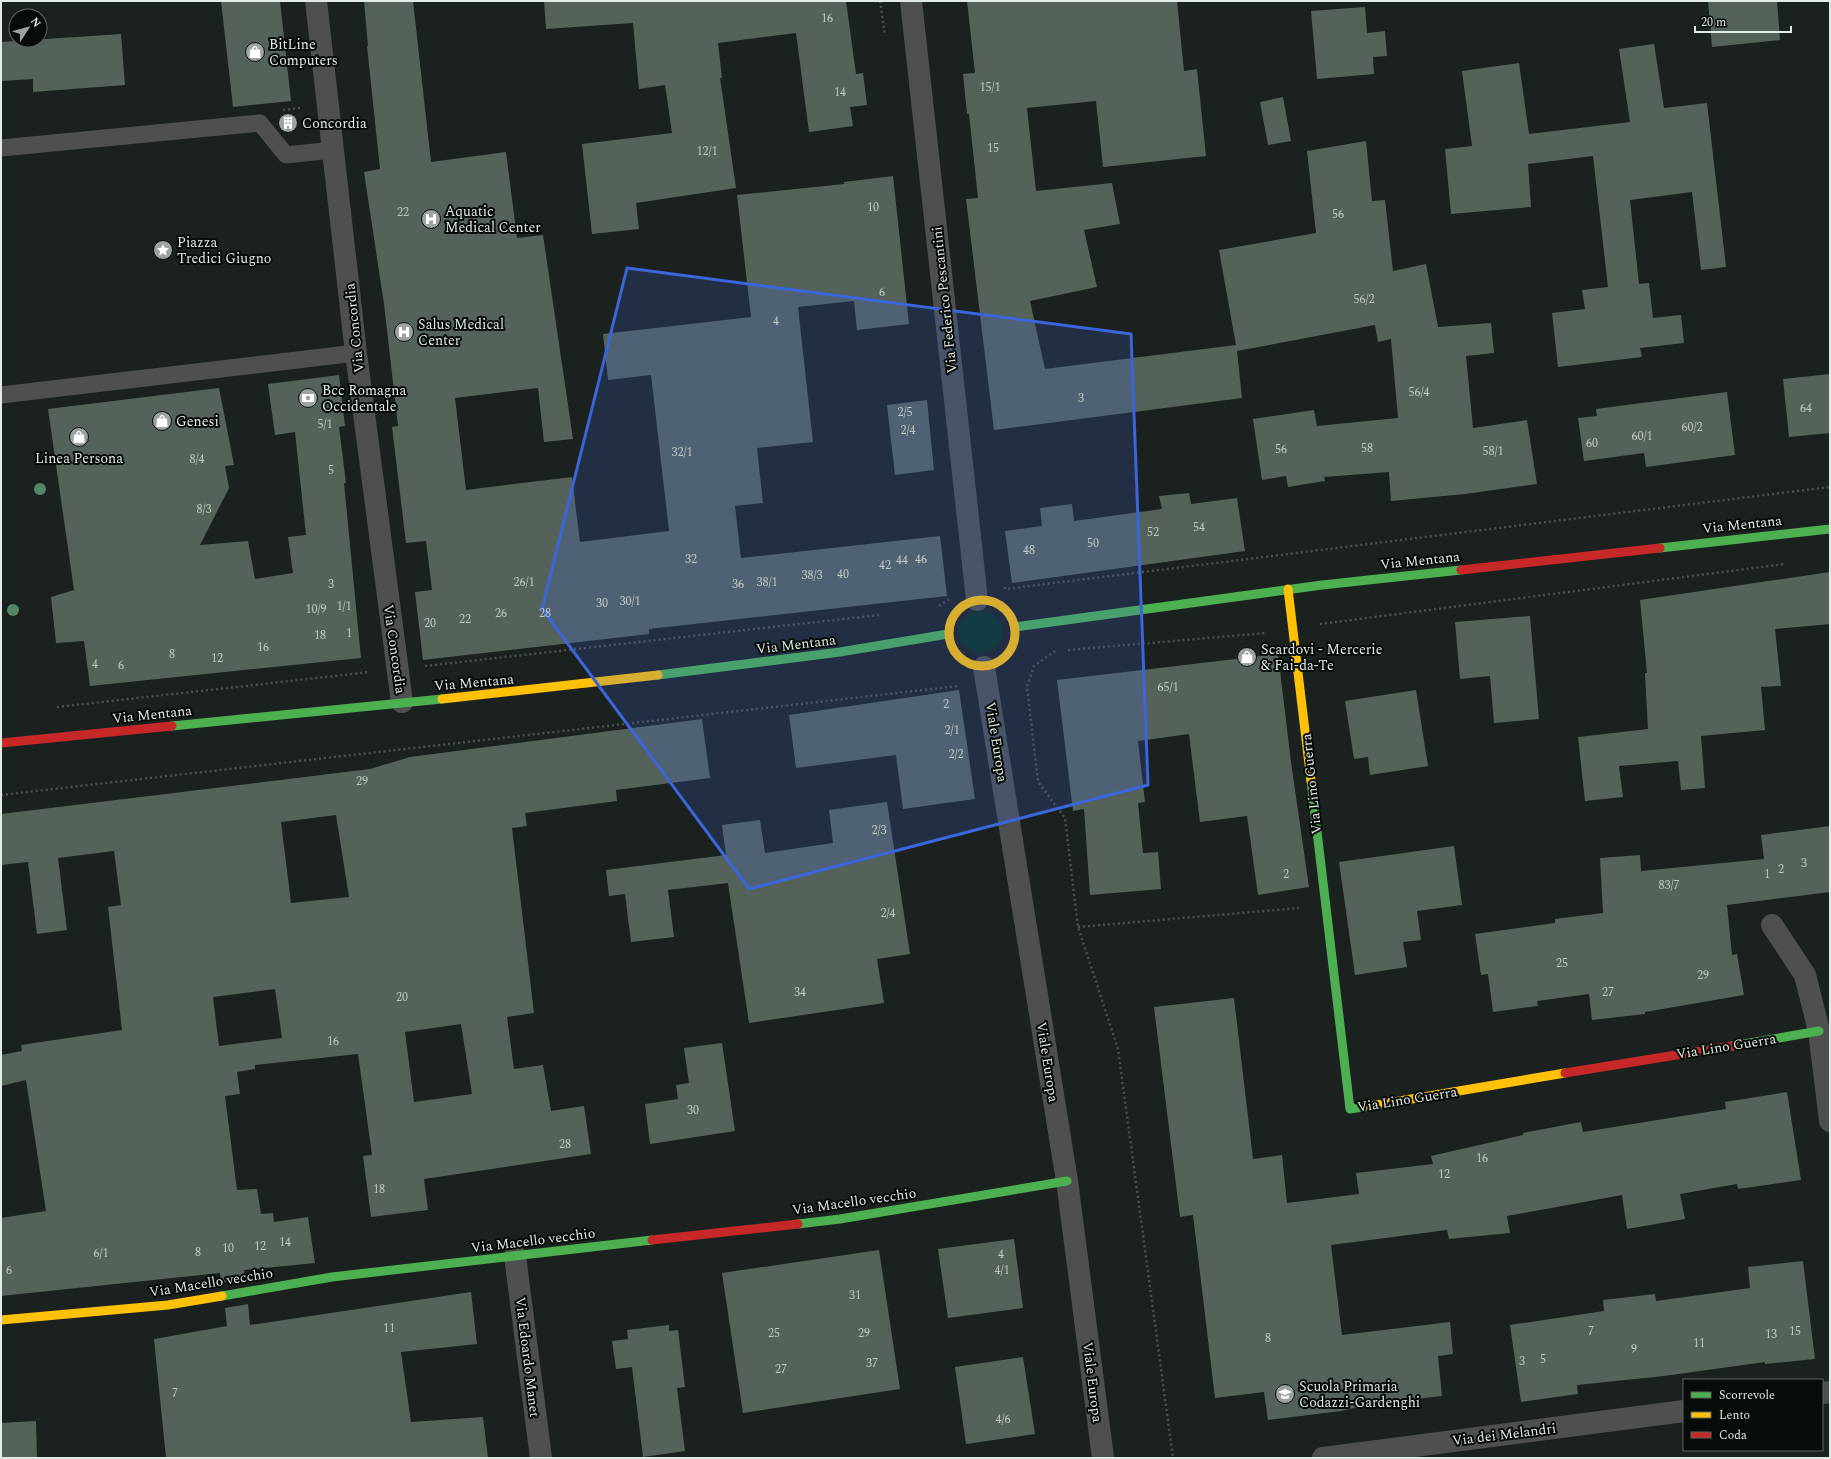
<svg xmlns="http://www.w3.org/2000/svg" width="1831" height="1459" font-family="Spectral,serif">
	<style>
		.green { fill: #08321e }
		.building { fill: #546259; fill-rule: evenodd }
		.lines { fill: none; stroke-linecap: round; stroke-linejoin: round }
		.path { stroke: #4e514f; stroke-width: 2.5; stroke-dasharray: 2 3; stroke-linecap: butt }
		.lane { stroke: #4d504e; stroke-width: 17 }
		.street { stroke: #4d504e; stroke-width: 22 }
		.fast { stroke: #4caf50; stroke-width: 9 }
		.slow { stroke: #ffc107; stroke-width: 9 }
		.jam { stroke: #c62828; stroke-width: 9 }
		.tree { fill: #538668 }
		.marked { fill: #3b65da; fill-opacity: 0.2; stroke: #3b65da; stroke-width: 3; stroke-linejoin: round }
		.labels { text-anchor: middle; stroke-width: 4; stroke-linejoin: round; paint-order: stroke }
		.number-label { font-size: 12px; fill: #bec8c1 }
		.poi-label { font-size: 14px; fill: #e2eae4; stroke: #070c09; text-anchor: start }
		.street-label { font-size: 14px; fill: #e2eae4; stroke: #070c09 }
	</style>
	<rect width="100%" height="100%" fill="#1b211e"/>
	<path class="green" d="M960 632a21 21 0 1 1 42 0a21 21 0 1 1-42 0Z"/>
	<path class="building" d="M 221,1 L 280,1 L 291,101 L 233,107 Z
		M 364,1 L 413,1 L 431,162 L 506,152 L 517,238 L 543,235 L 573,439 L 544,442 L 538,388 L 455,398 L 466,490 L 572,477 L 580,542 L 669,531 L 651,375 L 608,380 L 603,334 L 751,317 L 737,195 L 844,184 L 844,182 L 893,176 L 909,324 L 857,330 L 854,301 L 798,307 L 813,442 L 757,448 L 763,503 L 735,506 L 741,558 L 940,536 L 947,596 L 649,629 L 649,634 L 423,660 L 415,592 L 432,590 L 426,541 L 406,543 L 392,427 L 398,426 L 384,304 L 364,172 L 380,169 L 367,46 L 368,46 Z
		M 544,1 L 846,1 L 856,74 L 863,73 L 867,105 L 850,107 L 853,126 L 809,132 L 796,33 L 718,43 L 722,78 L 720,78 L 736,188 L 636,203 L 639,229 L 592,234 L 582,144 L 672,133 L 665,85 L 639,89 L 633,23 L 546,29 Z
		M 967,1 L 1177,1 L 1184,71 L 1197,69 L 1206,156 L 1103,167 L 1096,101 L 1027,108 L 1036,191 L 1112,183 L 1120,224 L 1084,230 L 1097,287 L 1030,301 L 1045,369 L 1236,345 L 1219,250 L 1316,233 L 1307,151 L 1366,141 L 1372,201 L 1385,200 L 1393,271 L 1426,264 L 1438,327 L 1491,323 L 1494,353 L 1466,356 L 1473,428 L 1527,420 L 1537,484 L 1465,494 L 1391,501 L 1389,472 L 1324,477 L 1325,481 L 1288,487 L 1286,476 L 1262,480 L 1253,419 L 1314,410 L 1317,426 L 1398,418 L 1391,339 L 1378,342 L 1375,325 L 1237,351 L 1242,398 L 994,430 L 966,199 L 978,198 L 969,114 L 967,114 L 963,74 L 975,73 Z
		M 1708,1 L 1777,1 L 1780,40 L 1712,47 Z
		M 1365,7 L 1367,33 L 1385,31 L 1387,56 L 1373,57 L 1374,74 L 1317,79 L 1311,11 Z
		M 121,34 L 125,85 L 33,92 L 33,79 L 1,81 L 1,42 Z
		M 1654,44 L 1664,108 L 1707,103 L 1726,267 L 1701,270 L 1692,192 L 1630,200 L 1639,284 L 1649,283 L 1653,318 L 1681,315 L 1684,343 L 1640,348 L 1642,357 L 1558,367 L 1552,313 L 1585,309 L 1582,290 L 1608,287 L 1593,156 L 1528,164 L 1531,207 L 1451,214 L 1445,149 L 1472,146 L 1462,71 L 1519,63 L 1529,134 L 1630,122 L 1619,49 Z
		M 1283,97 L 1291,141 L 1268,145 L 1260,102 Z
		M 1830,374 L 1830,433 L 1789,437 L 1783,379 Z
		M 339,375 L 345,426 L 339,427 L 346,483 L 344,483 L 361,658 L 90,686 L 84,641 L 56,643 L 51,597 L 74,590 L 48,409 L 219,388 L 234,465 L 225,466 L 229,488 L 200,545 L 248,541 L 255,579 L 293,573 L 288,537 L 306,535 L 295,432 L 275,435 L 268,384 Z
		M 1727,392 L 1735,455 L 1646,467 L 1644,453 L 1584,461 L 1578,418 L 1597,416 L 1596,409 Z
		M 927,400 L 934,470 L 895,475 L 887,405 Z
		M 1189,493 L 1191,504 L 1237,498 L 1245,551 L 1012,583 L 1005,531 L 1042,526 L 1040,508 L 1072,504 L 1074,521 L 1162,509 L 1159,496 Z
		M 1830,572 L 1830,624 L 1775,629 L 1781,686 L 1761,687 L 1765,730 L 1701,736 L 1705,788 L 1681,790 L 1678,761 L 1619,766 L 1623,797 L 1585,801 L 1578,737 L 1648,729 L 1645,673 L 1647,673 L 1640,600 Z
		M 1530,616 L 1539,719 L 1494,723 L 1490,676 L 1460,679 L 1455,622 Z
		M 1278,654 L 1291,762 L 1309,887 L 1258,895 L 1247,816 L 1200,822 L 1189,734 L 1138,741 L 1145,802 L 1138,803 L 1143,853 L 1158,852 L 1161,889 L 1090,895 L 1084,809 L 1073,811 L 1057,680 Z
		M 959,690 L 975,799 L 903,809 L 896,755 L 796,768 L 789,715 Z
		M 1416,690 L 1428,766 L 1370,775 L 1368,757 L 1354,759 L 1345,701 Z
		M 702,719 L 710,778 L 616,790 L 617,801 L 525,813 L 527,826 L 512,828 L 534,1013 L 507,1017 L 514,1069 L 543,1065 L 551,1111 L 584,1106 L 591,1154 L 424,1179 L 428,1210 L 371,1217 L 363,1156 L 372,1155 L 358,1054 L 255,1065 L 255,1069 L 237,1072 L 240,1094 L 225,1096 L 237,1190 L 257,1189 L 261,1214 L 273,1213 L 274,1222 L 308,1217 L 315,1263 L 244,1270 L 245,1279 L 221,1283 L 220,1273 L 1,1296 L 1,1218 L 46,1211 L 26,1080 L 1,1086 L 1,1055 L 22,1051 L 21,1045 L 122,1030 L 108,907 L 121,905 L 114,851 L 58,858 L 67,930 L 37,934 L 28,862 L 1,865 L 1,814 L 370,769 L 410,757 ZM 336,815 L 349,897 L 291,903 L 281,822 ZM 275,989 L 282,1038 L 219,1046 L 213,997 ZM 461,1024 L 472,1094 L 414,1102 L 405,1032 Z
		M 887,802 L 910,954 L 877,959 L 884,1003 L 749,1023 L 728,883 L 668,890 L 674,937 L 631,942 L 625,894 L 609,896 L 606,870 L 726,855 L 722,825 L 760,820 L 765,853 L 833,843 L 829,810 Z
		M 1830,826 L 1830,892 L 1727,905 L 1732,955 L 1737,954 L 1744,995 L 1645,1012 L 1645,1014 L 1592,1020 L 1589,994 L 1537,1001 L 1538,1006 L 1493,1012 L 1488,974 L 1481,975 L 1475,934 L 1555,923 L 1555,919 L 1603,913 L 1600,858 L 1640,855 L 1641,871 L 1764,859 L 1761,835 Z
		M 1454,846 L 1462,905 L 1417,911 L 1421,940 L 1403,942 L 1407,967 L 1355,975 L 1339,862 Z
		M 1234,998 L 1253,1159 L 1282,1155 L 1287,1203 L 1359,1194 L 1356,1173 L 1433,1164 L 1431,1156 L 1523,1135 L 1523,1133 L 1581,1122 L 1583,1132 L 1726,1109 L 1725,1102 L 1787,1092 L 1801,1180 L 1738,1189 L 1737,1184 L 1680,1194 L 1685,1219 L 1627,1229 L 1622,1195 L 1507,1216 L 1510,1233 L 1449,1239 L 1447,1230 L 1331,1245 L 1342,1335 L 1450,1322 L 1453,1354 L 1438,1356 L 1442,1396 L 1371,1404 L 1341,1411 L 1268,1420 L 1264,1392 L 1215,1398 L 1193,1215 L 1180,1217 L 1154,1007 Z
		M 722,1043 L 735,1131 L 650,1144 L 645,1104 L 678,1099 L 676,1085 L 689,1083 L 684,1048 Z
		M 1014,1239 L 1023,1308 L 948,1318 L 938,1249 Z
		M 879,1250 L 900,1389 L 743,1413 L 722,1273 Z
		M 1803,1261 L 1815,1359 L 1765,1364 L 1765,1362 L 1664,1376 L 1577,1385 L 1578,1394 L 1521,1402 L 1510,1325 L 1604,1311 L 1603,1300 L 1655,1294 L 1656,1301 L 1750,1288 L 1748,1267 Z
		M 471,1292 L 477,1344 L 401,1352 L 411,1422 L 483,1417 L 488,1458 L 166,1458 L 154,1339 L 227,1326 L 225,1308 L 248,1304 L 250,1325 Z
		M 669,1325 L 669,1331 L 678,1330 L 685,1387 L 677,1388 L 685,1451 L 643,1457 L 632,1367 L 616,1369 L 612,1341 L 628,1339 L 627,1330 Z
		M 1023,1357 L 1035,1434 L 966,1444 L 955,1367 Z
		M 36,1421 L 37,1458 L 1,1458 L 1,1423 Z"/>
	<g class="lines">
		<path class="path" d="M 880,1 L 885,35
			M 283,110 L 300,108
			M 1005,587 L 1005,589 L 1830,487
			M 939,606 L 949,599
			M 1320,624 L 1785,564
			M 1068,650 L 1266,633
			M 1055,651 L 1034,666 L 1027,686 L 1038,782 L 1065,818 L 1078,927 L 1118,1049 L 1173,1458
			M 425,666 L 879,615
			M 57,707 L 370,672
			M 1,795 L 958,686
			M 1078,927 L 1299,908"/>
		<path class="lane" d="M 1,148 L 260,123 L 286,155 L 333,150
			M 1,395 L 356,353"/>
		<path class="street" d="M 316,1 L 356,353 L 402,702
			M 911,1 L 977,600
			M 984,667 L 1067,1181 L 1103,1458
			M 1772,925 L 1805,975 L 1819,1031 L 1830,1121
			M 515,1256 L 541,1458
			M 1822,1393 L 1830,1392
			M 1323,1458 L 1684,1411"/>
		<path class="fast" d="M 1660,548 L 1830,529
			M 1015,627 L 1322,585 L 1461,570
			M 658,675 L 840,652 L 948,634
			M 172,726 L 442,699
			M 1311,781 L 1350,1109 L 1370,1106
			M 1732,1046 L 1819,1031
			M 798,1224 L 840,1219 L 1067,1181
			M 222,1296 L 332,1277 L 652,1240"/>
		<path class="slow" d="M 1288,589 L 1311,781
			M949 633a33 33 0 1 1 66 0a33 33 0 1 1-66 0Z
			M 442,699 L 658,675
			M 1370,1106 L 1565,1073
			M 1,1320 L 168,1305 L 222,1296"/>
		<path class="jam" d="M 1461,570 L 1660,548
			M 1,743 L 172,726
			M 1565,1073 L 1732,1046
			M 652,1240 L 798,1224"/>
	</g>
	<g class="tree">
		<circle cx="40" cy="489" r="6"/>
		<circle cx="13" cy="610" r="6"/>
	</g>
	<path class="marked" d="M 627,268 L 1131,334 L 1148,785 L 749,889 L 542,609 Z"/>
	<defs>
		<g id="shop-disc" transform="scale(1)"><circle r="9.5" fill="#9ca49f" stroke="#070c09"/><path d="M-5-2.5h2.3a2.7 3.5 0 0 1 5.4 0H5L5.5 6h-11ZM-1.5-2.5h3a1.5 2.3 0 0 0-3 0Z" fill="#fff"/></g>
		<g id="building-disc" transform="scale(1)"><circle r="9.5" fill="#9ca49f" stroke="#070c09"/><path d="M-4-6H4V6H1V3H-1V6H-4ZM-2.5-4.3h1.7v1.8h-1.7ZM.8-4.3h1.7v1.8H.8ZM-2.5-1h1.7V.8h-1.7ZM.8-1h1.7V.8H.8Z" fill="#fff"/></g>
		<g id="hospital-disc" transform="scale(1)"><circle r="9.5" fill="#9ca49f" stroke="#070c09"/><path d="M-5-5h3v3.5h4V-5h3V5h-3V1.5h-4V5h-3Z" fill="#fff"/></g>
		<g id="sight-disc" transform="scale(1)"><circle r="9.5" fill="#9ca49f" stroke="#070c09"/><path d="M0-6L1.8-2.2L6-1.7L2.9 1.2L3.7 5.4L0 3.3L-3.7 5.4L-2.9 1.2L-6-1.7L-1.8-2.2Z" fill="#fff"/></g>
		<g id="bank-disc" transform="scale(1)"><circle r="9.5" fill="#9ca49f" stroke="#070c09"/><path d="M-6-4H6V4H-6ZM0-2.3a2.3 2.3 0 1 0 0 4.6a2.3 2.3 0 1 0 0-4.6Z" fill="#fff"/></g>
		<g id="school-disc" transform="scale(1)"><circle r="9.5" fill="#9ca49f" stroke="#070c09"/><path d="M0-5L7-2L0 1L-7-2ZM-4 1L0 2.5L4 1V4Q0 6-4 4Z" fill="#fff"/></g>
	</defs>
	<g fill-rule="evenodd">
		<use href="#shop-disc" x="255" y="52"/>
		<use href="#building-disc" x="288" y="123"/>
		<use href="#hospital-disc" x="431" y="219"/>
		<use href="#sight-disc" x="163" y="250"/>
		<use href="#hospital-disc" x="404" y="332"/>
		<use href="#bank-disc" x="308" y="398"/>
		<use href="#shop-disc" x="162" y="421"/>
		<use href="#shop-disc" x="79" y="437"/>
		<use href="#shop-disc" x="1247" y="657"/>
		<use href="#school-disc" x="1285" y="1394"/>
	</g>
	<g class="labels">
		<g class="number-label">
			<text x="827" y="22">16</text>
			<text x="990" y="91">15/1</text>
			<text x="840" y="96">14</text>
			<text x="993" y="152">15</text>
			<text x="707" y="155">12/1</text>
			<text x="873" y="211">10</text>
			<text x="403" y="216">22</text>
			<text x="1338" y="218">56</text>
			<text x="882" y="296">6</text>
			<text x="1364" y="303">56/2</text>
			<text x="776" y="325">4</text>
			<text x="1419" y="396">56/4</text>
			<text x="1081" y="402">3</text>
			<text x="1806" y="412">64</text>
			<text x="905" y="416">2/5</text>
			<text x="325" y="428">5/1</text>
			<text x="1692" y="431">60/2</text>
			<text x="908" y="434">2/4</text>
			<text x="1642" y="440">60/1</text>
			<text x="1592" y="447">60</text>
			<text x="1367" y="452">58</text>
			<text x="1281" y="453">56</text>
			<text x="1493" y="455">58/1</text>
			<text x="682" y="456">32/1</text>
			<text x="197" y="463">8/4</text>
			<text x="331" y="474">5</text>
			<text x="204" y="513">8/3</text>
			<text x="1199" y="531">54</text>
			<text x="1153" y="536">52</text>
			<text x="1093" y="547">50</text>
			<text x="1029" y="554">48</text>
			<text x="691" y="563">32</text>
			<text x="921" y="563">46</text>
			<text x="902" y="564">44</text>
			<text x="885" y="569">42</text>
			<text x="843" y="578">40</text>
			<text x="812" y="579">38/3</text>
			<text x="524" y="586">26/1</text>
			<text x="767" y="586">38/1</text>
			<text x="331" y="588">3</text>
			<text x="738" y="588">36</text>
			<text x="630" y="605">30/1</text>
			<text x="602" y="607">30</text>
			<text x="344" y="610">1/1</text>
			<text x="316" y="613">10/9</text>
			<text x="501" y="617">26</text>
			<text x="545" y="617">28</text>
			<text x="465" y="623">22</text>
			<text x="430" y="627">20</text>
			<text x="349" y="637">1</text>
			<text x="320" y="639">18</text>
			<text x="263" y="651">16</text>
			<text x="172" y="658">8</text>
			<text x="217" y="662">12</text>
			<text x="95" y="668">4</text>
			<text x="121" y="669">6</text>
			<text x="1168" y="691">65/1</text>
			<text x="946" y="708">2</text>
			<text x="952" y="734">2/1</text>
			<text x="956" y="758">2/2</text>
			<text x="362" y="785">29</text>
			<text x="879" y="834">2/3</text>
			<text x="1804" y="867">3</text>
			<text x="1781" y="873">2</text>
			<text x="1286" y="878">2</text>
			<text x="1767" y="878">1</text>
			<text x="1669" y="889">83/7</text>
			<text x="888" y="917">2/4</text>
			<text x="1562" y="967">25</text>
			<text x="1703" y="979">29</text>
			<text x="800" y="996">34</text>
			<text x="1608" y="996">27</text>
			<text x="402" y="1001">20</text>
			<text x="333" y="1045">16</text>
			<text x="693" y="1114">30</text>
			<text x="565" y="1148">28</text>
			<text x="1482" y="1162">16</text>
			<text x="1444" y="1178">12</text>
			<text x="379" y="1193">18</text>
			<text x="285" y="1246">14</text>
			<text x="260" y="1250">12</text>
			<text x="228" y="1252">10</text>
			<text x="198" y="1256">8</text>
			<text x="101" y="1257">6/1</text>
			<text x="1001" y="1258">4</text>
			<text x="9" y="1274">6</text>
			<text x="1002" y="1274">4/1</text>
			<text x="855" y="1299">31</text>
			<text x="389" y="1332">11</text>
			<text x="1591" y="1335">7</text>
			<text x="1795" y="1335">15</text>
			<text x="774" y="1337">25</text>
			<text x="864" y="1337">29</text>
			<text x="1771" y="1338">13</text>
			<text x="1268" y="1342">8</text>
			<text x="1699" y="1347">11</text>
			<text x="1634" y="1353">9</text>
			<text x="1543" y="1363">5</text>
			<text x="1522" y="1365">3</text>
			<text x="872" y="1367">37</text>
			<text x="781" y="1373">27</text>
			<text x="175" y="1397">7</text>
			<text x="1003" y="1423">4/6</text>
		</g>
		<g class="poi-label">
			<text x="269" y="49">BitLine<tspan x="269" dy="16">Computers</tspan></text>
			<text x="302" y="128">Concordia</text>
			<text x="445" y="216">Aquatic<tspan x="445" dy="16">Medical Center</tspan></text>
			<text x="177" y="247">Piazza<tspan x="177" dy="16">Tredici Giugno</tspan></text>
			<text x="418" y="329">Salus Medical<tspan x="418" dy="16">Center</tspan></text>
			<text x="322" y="395">Bcc Romagna<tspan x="322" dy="16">Occidentale</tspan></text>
			<text x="176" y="426">Genesi</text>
			<text x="79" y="463" text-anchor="middle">Linea Persona</text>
			<text x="1261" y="654">Scardovi - Mercerie<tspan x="1261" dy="16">&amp; Fai-da-Te</tspan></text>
			<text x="1299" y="1391">Scuola Primaria<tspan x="1299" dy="16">Codazzi-Gardenghi</tspan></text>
		</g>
		<g class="street-label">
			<text transform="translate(944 300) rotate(-96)" y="5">Via Federico Pescantini</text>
			<text transform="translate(354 328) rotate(-96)" y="5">Via Concordia</text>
			<text transform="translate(1742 524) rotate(-6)" y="5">Via Mentana</text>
			<text transform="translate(1420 560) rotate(-6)" y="5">Via Mentana</text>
			<text transform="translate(796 644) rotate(-7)" y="5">Via Mentana</text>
			<text transform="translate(395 649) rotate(82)" y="5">Via Concordia</text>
			<text transform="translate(474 682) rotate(-5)" y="5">Via Mentana</text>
			<text transform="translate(152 714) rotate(-6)" y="5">Via Mentana</text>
			<text transform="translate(997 742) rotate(81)" y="5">Viale Europa</text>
			<text transform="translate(1311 784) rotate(-96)" y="5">Via Lino Guerra</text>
			<text transform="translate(1726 1046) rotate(-9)" y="5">Via Lino Guerra</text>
			<text transform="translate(1048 1062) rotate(81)" y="5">Viale Europa</text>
			<text transform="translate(1407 1099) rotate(-9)" y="5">Via Lino Guerra</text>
			<text transform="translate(854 1201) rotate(-8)" y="5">Via Macello vecchio</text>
			<text transform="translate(533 1240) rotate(-7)" y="5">Via Macello vecchio</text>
			<text transform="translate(211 1282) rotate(-9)" y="5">Via Macello vecchio</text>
			<text transform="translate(528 1357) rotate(83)" y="5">Via Edoardo Manet</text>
			<text transform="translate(1093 1382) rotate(83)" y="5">Viale Europa</text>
			<text transform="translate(1504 1434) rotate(-7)" y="5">Via dei Melandri</text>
		</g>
	</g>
	<rect width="1831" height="1459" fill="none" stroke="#e2eae4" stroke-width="4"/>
	<rect x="1683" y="1379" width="140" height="72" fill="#070c09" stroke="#5f6561"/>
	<rect x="1691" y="1392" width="20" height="6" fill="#4caf50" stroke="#5f6561"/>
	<text x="1719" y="1399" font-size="12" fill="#e2eae4">Scorrevole</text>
	<rect x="1691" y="1412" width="20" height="6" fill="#ffc107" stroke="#5f6561"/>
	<text x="1719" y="1419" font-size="12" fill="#e2eae4">Lento</text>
	<rect x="1691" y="1432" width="20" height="6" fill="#c62828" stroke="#5f6561"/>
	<text x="1719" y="1439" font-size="12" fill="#e2eae4">Coda</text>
	<g transform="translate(28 28) rotate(54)"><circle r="19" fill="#070c09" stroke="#5f6561"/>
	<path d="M0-3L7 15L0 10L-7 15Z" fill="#9ca49f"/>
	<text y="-6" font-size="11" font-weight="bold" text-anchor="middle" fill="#e2eae4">N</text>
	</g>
	<path d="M1695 26v6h96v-6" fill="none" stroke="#e2eae4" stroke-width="2"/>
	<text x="1701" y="26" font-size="12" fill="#e2eae4" stroke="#070c09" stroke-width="3" paint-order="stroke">20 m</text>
</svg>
